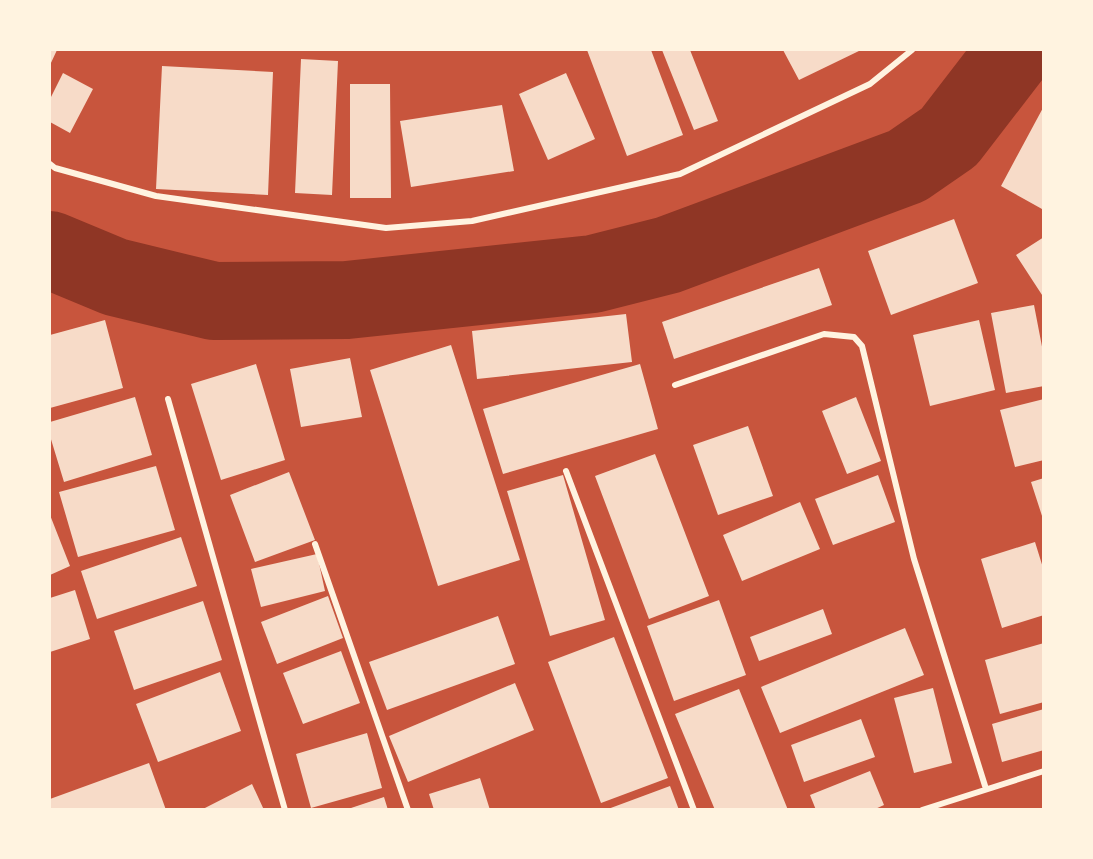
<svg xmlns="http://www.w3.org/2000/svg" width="1093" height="859" font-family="'Golos Text',sans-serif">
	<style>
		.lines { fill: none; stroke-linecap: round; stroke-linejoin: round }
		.river { stroke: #8f3625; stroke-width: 78 }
		.building { fill: #f7dbc8 }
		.minor { stroke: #fff3e0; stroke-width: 6 }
	</style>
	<rect width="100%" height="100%" fill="#c8553d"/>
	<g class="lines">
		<path class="river" d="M 50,250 L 115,277 L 214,301 L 347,300 L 593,274 L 668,255 L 907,166 L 949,137 L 1016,50"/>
	</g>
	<path class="building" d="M 50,50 L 57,50 L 50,65 Z
		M 587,50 L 651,50 L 683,135 L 627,156 Z
		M 662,50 L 690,50 L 718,121 L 694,130 Z
		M 783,50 L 861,50 L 799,80 Z
		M 301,59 L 338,61 L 332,195 L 295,193 Z
		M 162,66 L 273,72 L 268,195 L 156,189 Z
		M 63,73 L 93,89 L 70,133 L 50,122 L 50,99 Z
		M 566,73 L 595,139 L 548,160 L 519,94 Z
		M 350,84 L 390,84 L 391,198 L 350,198 Z
		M 502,105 L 514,171 L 411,187 L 400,121 Z
		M 1044,106 L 1044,206 L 1042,209 L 1001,186 Z
		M 954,219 L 978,283 L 891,315 L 868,251 Z
		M 1044,237 L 1044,298 L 1016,255 Z
		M 819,268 L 832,305 L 674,359 L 662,322 Z
		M 1034,305 L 1044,357 L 1044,386 L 1006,393 L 991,313 Z
		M 626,314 L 632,362 L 477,379 L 472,331 Z
		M 105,320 L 123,388 L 50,408 L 50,335 Z
		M 979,320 L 995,390 L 930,406 L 913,335 Z
		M 451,345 L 520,560 L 438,586 L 370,370 Z
		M 350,358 L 362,417 L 301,427 L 290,369 Z
		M 256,364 L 285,460 L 221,480 L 191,384 Z
		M 640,364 L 658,429 L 503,474 L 483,409 Z
		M 135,397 L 152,455 L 64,482 L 50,436 L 50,422 Z
		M 856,397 L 881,461 L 847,474 L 822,411 Z
		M 1044,399 L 1044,460 L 1015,467 L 1000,410 Z
		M 748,426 L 773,496 L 718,515 L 693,445 Z
		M 655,454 L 709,596 L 649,619 L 595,476 Z
		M 156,466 L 175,530 L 78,557 L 59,492 Z
		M 289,472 L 315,540 L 255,562 L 230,495 Z
		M 563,475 L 605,620 L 550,636 L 507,491 Z
		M 878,475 L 895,522 L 833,545 L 815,499 Z
		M 1044,478 L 1044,519 L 1043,519 L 1031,482 Z
		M 800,502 L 820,549 L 742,581 L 723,535 Z
		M 50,515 L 70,566 L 50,575 Z
		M 181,537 L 197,586 L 97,619 L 81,571 Z
		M 1035,542 L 1044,571 L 1044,615 L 1002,628 L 981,559 Z
		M 317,554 L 325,591 L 261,607 L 251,569 Z
		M 75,590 L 90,639 L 50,652 L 50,598 Z
		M 328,596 L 343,638 L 277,664 L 261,622 Z
		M 719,600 L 746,675 L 674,701 L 647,626 Z
		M 203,601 L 222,660 L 134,690 L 114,631 Z
		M 823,609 L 832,634 L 759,661 L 750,637 Z
		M 498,616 L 515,664 L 387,710 L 369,662 Z
		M 905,628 L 924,675 L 780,733 L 761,687 Z
		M 614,637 L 668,778 L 601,803 L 548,662 Z
		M 1044,643 L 1044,702 L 1000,714 L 985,660 Z
		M 341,651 L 360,703 L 303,724 L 283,673 Z
		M 220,672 L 241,731 L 158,762 L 136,704 Z
		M 515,683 L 534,730 L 408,782 L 389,736 Z
		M 933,688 L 952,763 L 914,773 L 894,698 Z
		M 739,689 L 788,810 L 715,810 L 675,714 Z
		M 1044,709 L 1044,750 L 1002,762 L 992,724 Z
		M 861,719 L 875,757 L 804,782 L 791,745 Z
		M 367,733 L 382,788 L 311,808 L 296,754 Z
		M 149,763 L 166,810 L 50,810 L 50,799 Z
		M 870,771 L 884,805 L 873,810 L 816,810 L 810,795 Z
		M 480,778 L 490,810 L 434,810 L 429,794 Z
		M 252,784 L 264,810 L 201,810 Z
		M 670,786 L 679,810 L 608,810 L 608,809 Z
		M 384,797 L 388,810 L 348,810 L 348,809 Z"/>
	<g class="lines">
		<path class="minor" d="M 50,164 L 55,168 L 156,196 L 386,228 L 472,221 L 680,174 L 870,84 L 912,50
			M 675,385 L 824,334 L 854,337 L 862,346 L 914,559 L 986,789
			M 168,399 L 285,810
			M 566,471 L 694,810
			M 315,544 L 408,810
			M 922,810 L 1044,771"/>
	</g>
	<rect width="1093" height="859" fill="none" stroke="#fff3e0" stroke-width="102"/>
</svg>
